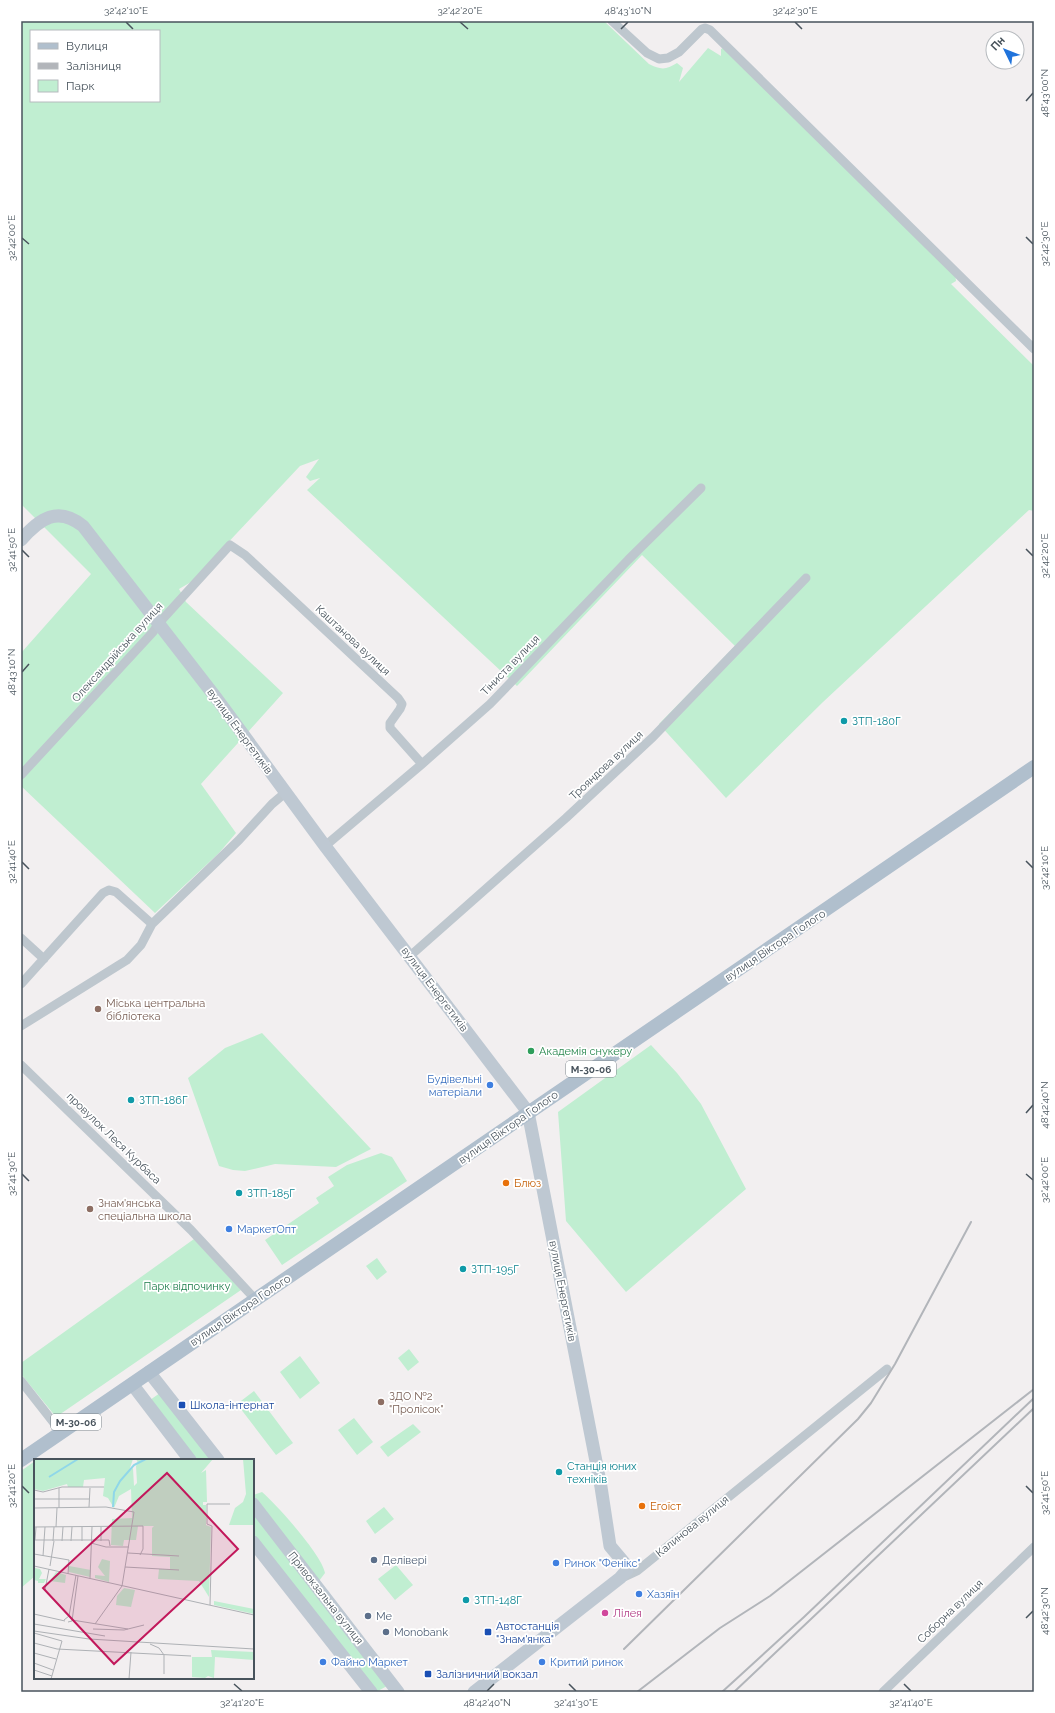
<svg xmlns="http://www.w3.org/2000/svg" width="1055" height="1713" font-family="Raleway,sans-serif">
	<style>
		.green { fill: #c0eed1; fill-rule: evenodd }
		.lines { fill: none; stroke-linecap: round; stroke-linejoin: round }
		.street { stroke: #bec7ce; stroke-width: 9 }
		.secondary { stroke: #bec8d2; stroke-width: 13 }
		.primary { stroke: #b0bfcd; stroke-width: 14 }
		.rail { stroke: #b2b5ba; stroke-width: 2 }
		.ticks { fill: none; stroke: #48535c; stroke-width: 1.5 }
		.culture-dot { fill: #0f9aa8; stroke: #fff; stroke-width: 1.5 }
		.education-dot { fill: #8d6e63; stroke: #fff; stroke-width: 1.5 }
		.leisure-dot { fill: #2e9e5b; stroke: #fff; stroke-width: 1.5 }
		.shop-dot { fill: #3f7fe0; stroke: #fff; stroke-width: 1.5 }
		.food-dot { fill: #e8710a; stroke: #fff; stroke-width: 1.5 }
		.transit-dot { fill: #1a4fb4; stroke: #fff; stroke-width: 1.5 }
		.service-dot { fill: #5c6f8a; stroke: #fff; stroke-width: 1.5 }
		.hotel-dot { fill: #d1479c; stroke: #fff; stroke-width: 1.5 }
		.labels { text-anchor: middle; stroke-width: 3.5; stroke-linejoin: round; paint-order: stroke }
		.shield { fill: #fff; stroke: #7f878d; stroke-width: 1 }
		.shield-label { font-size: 10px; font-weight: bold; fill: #48535c }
		.street-label { font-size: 11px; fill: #48535c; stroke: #fff }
		.culture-label { font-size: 11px; fill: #0d838f; stroke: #fff; text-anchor: start }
		.education-label { font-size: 11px; fill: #785e54; stroke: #fff; text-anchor: start }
		.leisure-label { font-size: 11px; fill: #27864d; stroke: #fff; text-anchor: start }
		.shop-label { font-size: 11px; fill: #366cbe; stroke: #fff; text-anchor: start }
		.food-label { font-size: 11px; fill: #c56008; stroke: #fff; text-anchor: start }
		.park-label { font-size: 11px; fill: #1b7c4a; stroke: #fff }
		.transit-label { font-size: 11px; fill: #164399; stroke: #fff; text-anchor: start }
		.service-label { font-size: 11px; fill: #4e5e75; stroke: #fff; text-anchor: start }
		.hotel-label { font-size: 11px; fill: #b23c85; stroke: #fff; text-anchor: start }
		.inset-river { fill: none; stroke: #8fd7e9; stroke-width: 2 }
		.inset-road { fill: none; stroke: #aeb1b5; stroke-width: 1 }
		.view { fill: #c2185b; fill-opacity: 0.15; stroke: #c2185b; stroke-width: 2 }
		.inset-edge { fill: none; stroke: #48535c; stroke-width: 2 }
		.neatline { fill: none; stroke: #48535c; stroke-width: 1.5 }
		.ticks-label { font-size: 10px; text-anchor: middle; fill: #48535c }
	</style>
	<rect width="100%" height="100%" fill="#f2eff0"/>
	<path class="green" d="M 21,21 L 604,21 L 649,64 C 661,70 666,70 677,63 L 683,68 L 679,82 L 708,48 L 721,56 L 721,49 L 725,47 L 955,274 L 956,281 L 951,284 L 1034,366 L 1034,511 L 1029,510 L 823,702 L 726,798 L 659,724 L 735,646 L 642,555 L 517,686 L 307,490 L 320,478 L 310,481 L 306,477 L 319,459 L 300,466 L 191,582 L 179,589 L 186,602 L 283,693 L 201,784 L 236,833 L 219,853 L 155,913 L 21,786 L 21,653 L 91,574 L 21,504 ZM 31,31 L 159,31 L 159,101 L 31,101 Z
		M 262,1033 L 371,1149 L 336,1167 L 275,1164 L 245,1171 L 233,1170 L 219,1166 L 188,1078 L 225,1048 Z
		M 651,1045 L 677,1073 L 701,1104 L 746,1189 L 626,1292 L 566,1221 L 558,1112 Z
		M 381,1153 L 392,1157 L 407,1181 L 282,1265 L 265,1240 L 319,1203 L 316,1198 L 334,1186 L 328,1177 L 347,1165 Z
		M 194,1239 L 241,1290 L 56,1417 L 21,1374 L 21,1363 Z
		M 377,1258 L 387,1272 L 377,1280 L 366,1266 Z
		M 409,1349 L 419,1362 L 408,1371 L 398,1358 Z
		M 300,1356 L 320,1383 L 300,1399 L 280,1372 Z
		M 254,1391 L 293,1443 L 276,1455 L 237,1404 Z
		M 160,1393 L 212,1460 L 197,1460 L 150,1400 Z
		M 354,1418 L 373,1442 L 357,1455 L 338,1430 Z
		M 413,1424 L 421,1432 L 388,1457 L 380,1447 Z
		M 35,1461 L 35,1576 L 21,1588 L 21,1471 Z
		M 262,1492 C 277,1505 322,1555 325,1573 L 319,1581 L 253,1500 L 253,1495 Z
		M 384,1507 L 394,1519 L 375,1534 L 366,1521 Z
		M 253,1513 L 387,1686 L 376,1692 L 253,1533 Z
		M 396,1565 L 413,1585 L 395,1600 L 378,1579 Z"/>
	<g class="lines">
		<path class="street" d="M 612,21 L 647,53 L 659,59 L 668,58 L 679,52 L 702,29 L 705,28 L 710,30 L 1034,349
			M 21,775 L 153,632 L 159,623 L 230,545 L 245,555 L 398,698 L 402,704 L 400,709 L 390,723 L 390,728 L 422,764
			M 325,846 L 422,764 L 490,704 L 628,560 L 701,488
			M 21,938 L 44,959
			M 410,956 L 566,818 L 653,737 L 806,578
			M 21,984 L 103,893 L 109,890 L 116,892 L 152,924
			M 21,1026 L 127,960 L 141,945 L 152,924 L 239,840 L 272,804 L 285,793
			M 21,1065 L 191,1230 L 255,1299
			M 21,1381 L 61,1432
			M 622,1578 L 637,1571 L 887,1369
			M 883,1692 L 1034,1547"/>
		<path class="secondary" d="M 21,540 C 40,518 58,506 83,526 L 217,699 L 325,846 L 528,1112 L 601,1487 L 610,1546 L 626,1565 L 627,1570 L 620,1578 L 474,1692
			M 149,1372 L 218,1460
			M 132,1384 L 190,1460
			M 253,1504 L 398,1692
			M 253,1542 L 371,1692"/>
		<path class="primary" d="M 21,1460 L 1034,767"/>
		<path class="rail" d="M 624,1649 L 858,1419 L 871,1403 L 895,1364 L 971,1222
			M 637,1692 L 720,1628 L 770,1596 L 1034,1389
			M 722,1692 L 804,1617 L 1034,1398
			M 734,1692 L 1034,1408"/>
	</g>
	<path class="ticks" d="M 126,22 L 133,29M 460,22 L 468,29M 795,22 L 802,29M 621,29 L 628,22M 1026,101 L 1033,93M 1026,237 L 1033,244M 22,238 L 29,244M 1026,549 L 1033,556M 22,550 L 29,557M 22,672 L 29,664M 1026,861 L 1033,868M 22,862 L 29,869M 1026,1113 L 1033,1105M 22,1174 L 29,1181M 1026,1174 L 1033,1180M 22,1486 L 29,1493M 1026,1486 L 1033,1493M 1026,1618 L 1033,1611M 234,1684 L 242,1691M 569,1684 L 576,1691M 904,1684 L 911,1691M 487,1691 L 494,1684"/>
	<g class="culture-dot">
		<circle cx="844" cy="721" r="4"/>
		<circle cx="131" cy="1100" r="4"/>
		<circle cx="239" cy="1193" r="4"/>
		<circle cx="463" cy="1269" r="4"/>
		<circle cx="559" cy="1472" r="4"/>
		<circle cx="466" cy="1600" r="4"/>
	</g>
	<g class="education-dot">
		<circle cx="98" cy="1009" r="4"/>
		<circle cx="90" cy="1209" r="4"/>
		<circle cx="381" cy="1402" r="4"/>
	</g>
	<circle class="leisure-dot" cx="531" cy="1051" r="4"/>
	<g class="shop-dot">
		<circle cx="490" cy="1085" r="4"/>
		<circle cx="229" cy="1229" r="4"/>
		<circle cx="556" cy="1563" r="4"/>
		<circle cx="639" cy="1594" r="4"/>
		<circle cx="323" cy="1662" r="4"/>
		<circle cx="542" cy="1662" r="4"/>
	</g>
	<g class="food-dot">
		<circle cx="506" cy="1183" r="4"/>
		<circle cx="642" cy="1506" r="4"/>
	</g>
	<g class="transit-dot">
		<rect x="178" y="1401" width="8" height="8" rx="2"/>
		<rect x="484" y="1628" width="8" height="8" rx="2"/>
		<rect x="424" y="1670" width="8" height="8" rx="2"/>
	</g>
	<g class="service-dot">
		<circle cx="374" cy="1560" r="4"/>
		<circle cx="368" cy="1616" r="4"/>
		<circle cx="386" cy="1632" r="4"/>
	</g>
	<circle class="hotel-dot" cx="605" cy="1613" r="4"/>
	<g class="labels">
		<g class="shield">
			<rect x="566" y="1061" width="50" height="16" rx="3"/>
			<rect x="51" y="1414" width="50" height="16" rx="3"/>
		</g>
		<g class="shield-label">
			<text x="591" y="1073">М-30-06</text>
			<text x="76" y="1426">М-30-06</text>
		</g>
		<g class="street-label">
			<text transform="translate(353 640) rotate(43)" y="4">Каштанова вулиця</text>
			<text transform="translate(117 652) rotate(-48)" y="4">Олександрійська вулиця</text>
			<text transform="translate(510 665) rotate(-46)" y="4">Тіниста вулиця</text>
			<text transform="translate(240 731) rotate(54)" y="4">вулиця Енергетиків</text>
			<text transform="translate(606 765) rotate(-43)" y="4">Трояндова вулиця</text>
			<text transform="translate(775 945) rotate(-34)" y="4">вулиця Віктора Голого</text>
			<text transform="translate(435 989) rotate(53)" y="4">вулиця Енергетиків</text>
			<text transform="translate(508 1127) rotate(-35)" y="4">вулиця Віктора Голого</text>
			<text transform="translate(114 1138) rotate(44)" y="4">провулок Леся Курбаса</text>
			<text transform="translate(563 1291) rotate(79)" y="4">вулиця Енергетиків</text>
			<text transform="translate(240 1310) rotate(-34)" y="4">вулиця Віктора Голого</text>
			<text transform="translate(692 1526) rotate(-39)" y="4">Калинова вулиця</text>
			<text transform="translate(326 1598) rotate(52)" y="4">Привокзальна вулиця</text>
			<text transform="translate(950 1611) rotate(-44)" y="4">Соборна вулиця</text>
		</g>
		<g class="culture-label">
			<text x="852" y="725">ЗТП-180Г</text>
			<text x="139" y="1104">ЗТП-186Г</text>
			<text x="247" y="1197">ЗТП-185Г</text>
			<text x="471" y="1273">ЗТП-195Г</text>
			<text x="567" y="1470">Станція юних<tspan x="567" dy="13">техніків</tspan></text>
			<text x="474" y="1604">ЗТП-148Г</text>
		</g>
		<g class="education-label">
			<text x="106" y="1007">Міська центральна<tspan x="106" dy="13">бібліотека</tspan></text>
			<text x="98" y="1207">Знам'янська<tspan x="98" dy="13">спеціальна школа</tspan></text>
			<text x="389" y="1400">ЗДО №2<tspan x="389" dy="13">"Пролісок"</tspan></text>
		</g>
		<g class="leisure-label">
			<text x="539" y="1055">Академія снукеру</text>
		</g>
		<g class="shop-label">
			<text x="482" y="1083" text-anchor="end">Будівельні<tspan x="482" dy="13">матеріали</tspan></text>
			<text x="237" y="1233">МаркетОпт</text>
			<text x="564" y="1567">Ринок "Фенікс"</text>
			<text x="647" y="1598">Хазяїн</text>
			<text x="331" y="1666">Файно Маркет</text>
			<text x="550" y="1666">Критий ринок</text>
		</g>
		<g class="food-label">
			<text x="514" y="1187">Блюз</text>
			<text x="650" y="1510">Егоїст</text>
		</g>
		<g class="park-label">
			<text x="187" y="1290">Парк відпочинку</text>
		</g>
		<g class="transit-label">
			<text x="190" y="1409">Школа-інтернат</text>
			<text x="496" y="1630">Автостанція<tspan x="496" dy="13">"Знам'янка"</tspan></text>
			<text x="436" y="1678">Залізничний вокзал</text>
		</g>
		<g class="service-label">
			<text x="382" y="1564">Делівері</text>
			<text x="376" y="1620">Me</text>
			<text x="394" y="1636">Monobank</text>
		</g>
		<g class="hotel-label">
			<text x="613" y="1617">Лілея</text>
		</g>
	</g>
	<g transform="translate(34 1459)">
		<rect width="220" height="220" fill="#f2eff0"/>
		<path d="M 0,0 L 99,0 L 95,12 L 99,9 L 100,27 L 103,24 L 102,7 L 104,4 L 102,0 L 111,0 L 108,1 L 105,4 L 112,1 L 179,0 L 167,14 L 172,11 L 173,43 L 169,43 L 169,46 L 172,46 L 172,66 L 177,68 L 175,138 L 165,122 L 124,120 L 125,110 L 136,110 L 136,98 L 118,97 L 118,69 L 120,67 L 104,67 L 102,81 L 90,81 L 89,87 L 77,86 L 78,60 L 98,59 L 97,30 L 85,37 L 80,49 L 74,39 L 69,37 L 71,19 L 50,21 L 49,28 L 34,28 L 33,25 L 9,32 L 0,30 ZM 209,0 L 220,0 L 220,66 L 195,66 L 201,49 L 209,43 L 212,35 ZM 68,100 L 76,102 L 75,123 L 61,119 L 61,116 L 71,117 L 64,108 ZM 35,107 L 57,111 L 56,118 L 35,113 ZM 1,109 L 6,110 L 8,114 L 5,120 L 12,120 L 10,124 L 4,124 L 4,127 L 4,122 L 0,121 ZM 22,113 L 32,116 L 31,124 L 16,122 ZM 90,129 L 101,131 L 97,148 L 82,146 L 83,137 ZM 180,142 L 220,150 L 220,155 L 180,146 ZM 177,191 L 220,193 L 220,201 L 181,198 L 180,219 L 174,217 L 171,219 L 158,218 L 158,198 L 178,198 Z" fill="#c0eed1"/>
		<path class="inset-river" d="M 112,0 L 136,0M 15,18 L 44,0M 79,48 L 80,33 L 86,22 L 100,6 L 112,0"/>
		<path class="inset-road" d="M 25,29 L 25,49M 0,31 L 9,33 L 28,28 L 70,28M 0,40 L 55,40M 55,48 L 56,29M 0,49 L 72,48 L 100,53 L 88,127 L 61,165M 0,68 L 109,67 L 109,90 L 106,96M 22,68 L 23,49M 0,81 L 75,81 L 76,87M 1,81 L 2,68M 19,82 L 20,68M 28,82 L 29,68M 37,82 L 38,68M 48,82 L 48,68M 67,82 L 67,68M 57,84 L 72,88 L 95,88M 94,94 L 145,97M 0,95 L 35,101 L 34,115M 9,97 L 11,68M 0,107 L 220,156M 16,107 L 20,82M 91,108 L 145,111M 56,120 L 58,68M 11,131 L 15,110M 176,146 L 178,67 L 173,65 L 173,45 L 196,45M 0,155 L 31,162M 30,161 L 35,157 L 42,116M 38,161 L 94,170M 34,163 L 38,162 L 44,117M 0,165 L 71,177M 59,170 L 90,171 L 110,166M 0,172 L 55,180 L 220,190M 0,174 L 28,182 L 17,220M 0,184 L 23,190 L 157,197M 116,185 L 125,189 L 130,196 L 130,215M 0,194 L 22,200M 0,204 L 19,211M 0,211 L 18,217M 95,220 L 97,193"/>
		<path class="view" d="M 133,14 L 204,90 L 80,205 L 9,129 Z"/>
		<rect width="220" height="220" class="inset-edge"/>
	</g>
	<rect width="1055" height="1713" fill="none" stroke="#ffffff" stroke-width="44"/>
	<rect x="30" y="30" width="130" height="72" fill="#ffffff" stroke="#b6babe"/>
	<rect x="38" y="43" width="20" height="6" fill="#b0bfcd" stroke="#b6babe"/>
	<text x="66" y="50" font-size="12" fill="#48535c">Вулиця</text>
	<rect x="38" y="63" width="20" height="6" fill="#b2b5ba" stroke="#b6babe"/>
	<text x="66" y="70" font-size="12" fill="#48535c">Залізниця</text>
	<rect x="38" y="80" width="20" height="12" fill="#c0eed1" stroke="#b6babe"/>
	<text x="66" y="90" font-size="12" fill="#48535c">Парк</text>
	<g transform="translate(1005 50) rotate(313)"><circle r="19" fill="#ffffff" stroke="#b6babe"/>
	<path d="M0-3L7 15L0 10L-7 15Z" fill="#2073db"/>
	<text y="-6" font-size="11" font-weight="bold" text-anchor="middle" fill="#48535c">Пн</text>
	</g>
	<rect x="22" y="22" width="1011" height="1669" class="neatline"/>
	<g class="ticks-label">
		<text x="126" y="14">32°42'10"E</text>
		<text x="460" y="14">32°42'20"E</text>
		<text x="628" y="14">48°43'10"N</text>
		<text x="795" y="14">32°42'30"E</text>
		<text transform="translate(1044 93) rotate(-90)" y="4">48°43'00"N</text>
		<text transform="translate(11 238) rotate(-90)" y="4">32°42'00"E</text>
		<text transform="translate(1044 244) rotate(-90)" y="4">32°42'30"E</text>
		<text transform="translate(11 550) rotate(-90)" y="4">32°41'50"E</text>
		<text transform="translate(1044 556) rotate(-90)" y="4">32°42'20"E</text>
		<text transform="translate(11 672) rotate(-90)" y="4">48°43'10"N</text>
		<text transform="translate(11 862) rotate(-90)" y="4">32°41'40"E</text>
		<text transform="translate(1044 868) rotate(-90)" y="4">32°42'10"E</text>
		<text transform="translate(1044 1105) rotate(-90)" y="4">48°42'40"N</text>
		<text transform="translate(11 1174) rotate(-90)" y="4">32°41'30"E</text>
		<text transform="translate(1044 1180) rotate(-90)" y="4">32°42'00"E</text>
		<text transform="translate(11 1486) rotate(-90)" y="4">32°41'20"E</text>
		<text transform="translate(1044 1493) rotate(-90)" y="4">32°41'50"E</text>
		<text transform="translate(1044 1611) rotate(-90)" y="4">48°42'30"N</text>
		<text x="242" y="1706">32°41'20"E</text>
		<text x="487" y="1706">48°42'40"N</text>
		<text x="576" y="1706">32°41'30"E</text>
		<text x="911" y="1706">32°41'40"E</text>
	</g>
</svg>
